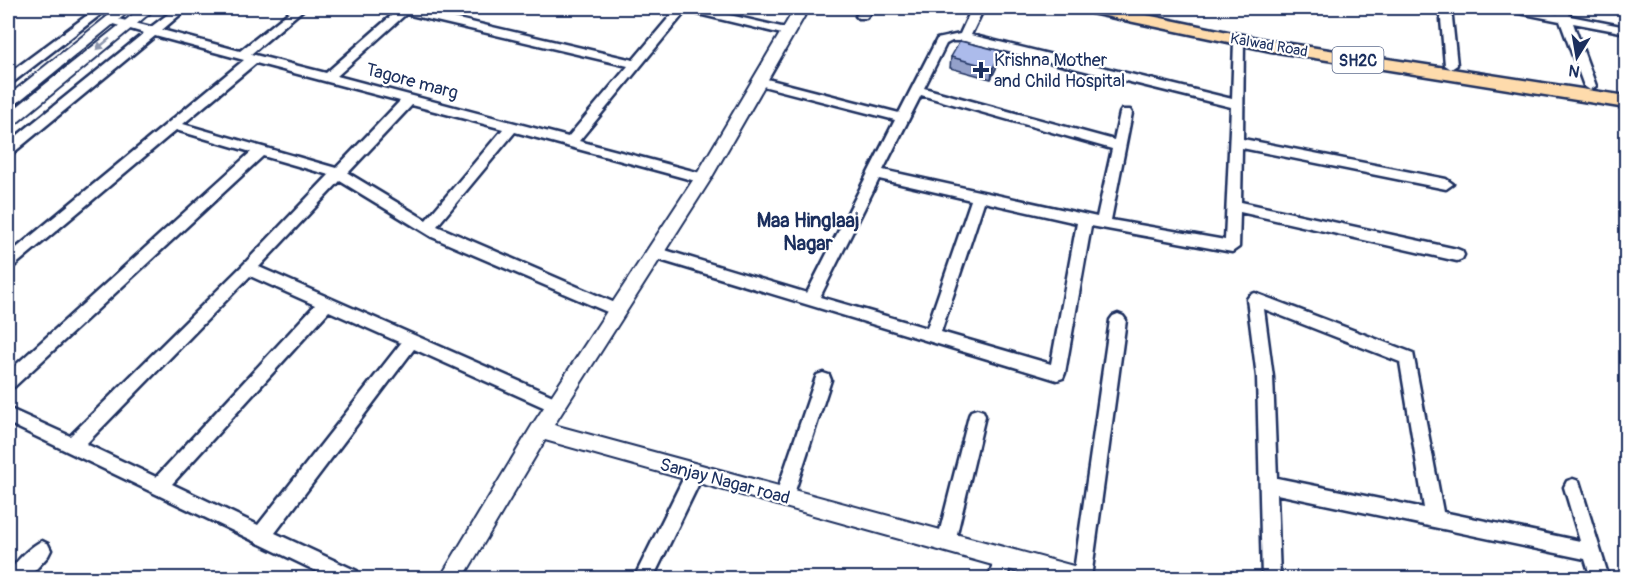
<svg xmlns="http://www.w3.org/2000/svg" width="1634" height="586" font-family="Pangolin,sans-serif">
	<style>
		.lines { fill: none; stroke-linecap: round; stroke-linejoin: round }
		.minor-casing { stroke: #1b2f5e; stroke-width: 5 }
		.tertiary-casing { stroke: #1b2f5e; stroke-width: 4 }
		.primary-casing { stroke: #1b2f5e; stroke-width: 5 }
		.minor { fill: #fff; fill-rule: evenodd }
		.tertiary { fill: #fff; fill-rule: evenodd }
		.primary { fill: #fedbac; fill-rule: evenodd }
		.wall { fill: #94a1ca; stroke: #1b2f5e; stroke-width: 1.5 }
		.shaded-wall { fill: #7883a4; stroke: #1b2f5e; stroke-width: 1.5 }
		.building { fill: #acbbeb; stroke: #1b2f5e; stroke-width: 1.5 }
		.oneway { fill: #8d97ae }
		.poi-dot { fill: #1b2f5e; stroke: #fff; stroke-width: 2 }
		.labels { text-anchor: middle; stroke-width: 4.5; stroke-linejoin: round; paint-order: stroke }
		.far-street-label { font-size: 15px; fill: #1b2f5e; stroke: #fff }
		.shield { fill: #fff; stroke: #5f6d8e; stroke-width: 1.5 }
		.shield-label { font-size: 16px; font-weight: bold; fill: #1b2f5e }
		.poi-label { font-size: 18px; fill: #1b2f5e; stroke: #fff; text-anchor: start }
		.street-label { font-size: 18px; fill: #1b2f5e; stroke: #fff }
		.neighbourhood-label { font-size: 20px; font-weight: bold; fill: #1b2f5e; stroke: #fff }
	</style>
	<rect width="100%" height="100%" fill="#fff"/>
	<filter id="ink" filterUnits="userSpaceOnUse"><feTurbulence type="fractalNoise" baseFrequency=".0167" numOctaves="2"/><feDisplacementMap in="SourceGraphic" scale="12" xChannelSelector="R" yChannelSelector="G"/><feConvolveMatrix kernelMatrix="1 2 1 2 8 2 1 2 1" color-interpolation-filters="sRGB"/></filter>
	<g filter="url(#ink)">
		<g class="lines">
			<g class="minor-casing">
				<path id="minor" d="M 97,8 L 109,8 L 12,83 L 8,84 L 8,74 Z
					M 176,8 L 188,8 L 162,30 L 240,51 L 294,8 L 305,8 L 251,54 L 326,73 L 400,8 L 411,8 L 633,60 L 677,8 L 699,8 L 790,29 L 792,31 L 786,35 L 686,11 L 579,141 L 708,175 L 710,178 L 708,181 L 703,183 L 515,132 L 437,226 L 622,306 L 625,310 L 622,314 L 612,314 L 432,237 L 340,181 L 259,267 L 562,400 L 564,405 L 562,410 L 556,412 L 550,410 L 414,349 L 275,533 L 357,571 L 359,578 L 331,578 L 8,423 L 8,408 L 70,436 L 243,265 L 329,175 L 263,156 L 14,387 L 8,389 L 8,372 L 251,152 L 176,130 L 13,267 L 8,268 L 8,255 L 244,60 L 155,36 L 13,153 L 8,154 L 8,143 L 144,33 L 106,22 L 106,18 L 110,17 L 151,27 ZM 406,14 L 628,66 L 568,137 L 337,76 ZM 256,63 L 400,101 L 336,168 L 183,124 ZM 412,105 L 503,129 L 426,220 L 348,173 ZM 250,276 L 315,305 L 156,477 L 86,444 ZM 329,311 L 401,343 L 258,525 L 172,484 Z
					M 863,8 L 875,8 L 866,18 L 858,18 L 856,16 Z
					M 972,8 L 984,8 L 971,35 L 1232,99 L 1234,41 L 1236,38 L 1244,38 L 1243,139 L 1446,179 L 1453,184 L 1446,189 L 1242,148 L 1241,202 L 1457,249 L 1462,251 L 1464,255 L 1462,259 L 1457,261 L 1240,212 L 1239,247 L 1232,252 L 1091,226 L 1065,373 L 1063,378 L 1057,380 L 650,257 L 648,253 L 650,249 L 655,247 L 807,293 L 895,120 L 755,84 L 753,81 L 759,77 L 899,113 L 937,39 L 960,34 ZM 952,41 L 964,41 L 1231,107 L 1225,240 L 1111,220 L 1132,113 L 1130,110 L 1122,110 L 1120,113 L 1114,140 L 924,88 L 946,44 ZM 921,95 L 1112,149 L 1097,217 L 883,170 ZM 879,179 L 971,200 L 927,328 L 820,297 ZM 984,202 L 1077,223 L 1051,364 L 941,332 Z
					M 1440,8 L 1451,8 L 1457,65 L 1451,69 L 1445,65 Z
					M 1504,8 L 1524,8 L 1558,14 L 1558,8 L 1566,8 L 1570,16 L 1626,27 L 1626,33 L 1573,23 L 1596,86 L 1590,90 L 1584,86 L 1560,21 L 1509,11 Z
					M 1255,293 L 1413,353 L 1443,512 L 1580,541 L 1564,487 L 1567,481 L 1573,479 L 1579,481 L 1609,578 L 1591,578 L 1585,559 L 1277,494 L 1280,578 L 1262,578 L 1257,377 L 1247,299 L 1250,295 ZM 1264,309 L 1400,362 L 1424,508 L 1277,478 L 1273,377 Z
					M 1118,314 L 1123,316 L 1126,320 L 1091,578 L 1073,578 L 1110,320 L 1113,316 Z
					M 823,373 L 829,375 L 831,380 L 793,497 L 790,503 L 784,505 L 778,503 L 775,497 L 815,380 L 817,375 Z
					M 977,409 L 983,411 L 985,416 L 955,542 L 952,548 L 946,551 L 940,548 L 937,542 L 969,416 L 971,411 Z
					M 695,465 L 701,467 L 704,473 L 653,578 L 634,578 L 689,467 Z
					M 42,541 L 48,544 L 51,550 L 48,556 L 28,578 L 8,578 C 10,566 30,546 42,541 Z
					M 1003,549 L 1010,552 L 1012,558 L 1007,578 L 989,578 L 996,552 Z"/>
			</g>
			<g class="tertiary-casing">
				<path id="tertiary" d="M 118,8 L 133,8 L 13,106 L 8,108 L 8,96 Z
					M 141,8 L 156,8 L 13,126 L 8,127 L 8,114 Z
					M 795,8 L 809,8 L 709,182 L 554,425 L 1077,567 L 1085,570 L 1088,578 L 1039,578 L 545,440 L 463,578 L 440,578 L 533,424 L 697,174 Z"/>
			</g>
			<g class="primary-casing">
				<path id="primary" d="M 1083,8 L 1113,8 L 1271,41 L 1626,96 L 1626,108 L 1271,51 L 1091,13 Z"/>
			</g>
			<use href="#minor" class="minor"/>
			<use href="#tertiary" class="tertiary"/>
			<use href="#primary" class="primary"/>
		</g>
		<path class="wall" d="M 1001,51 L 999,62 L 991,79 L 950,68 L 951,57 Z"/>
		<path class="shaded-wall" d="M 1001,51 L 999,62 L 991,79 L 993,68 Z"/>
		<path class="building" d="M 960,41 L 1001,51 L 993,68 L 951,57 Z"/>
		<defs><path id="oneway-solid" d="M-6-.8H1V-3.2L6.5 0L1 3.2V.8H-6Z" transform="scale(1.5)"/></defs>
		<use class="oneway" href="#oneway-solid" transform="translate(103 44) rotate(141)"/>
	</g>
	<path class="poi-dot" d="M978 61h6v6h6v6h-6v6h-6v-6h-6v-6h6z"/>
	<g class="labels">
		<g class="far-street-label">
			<text transform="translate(1269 45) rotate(10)" y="5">Kalwad Road</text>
		</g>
		<rect class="shield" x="1332.5" y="47" width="51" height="26" rx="4.5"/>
		<g class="shield-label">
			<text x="1358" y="66">SH2C</text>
		</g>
		<g class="poi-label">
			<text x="994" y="66">Krishna Mother<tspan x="994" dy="21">and Child Hospital</tspan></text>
		</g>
		<g class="street-label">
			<text transform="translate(412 81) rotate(15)" y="6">Tagore marg</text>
			<text transform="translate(725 481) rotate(15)" y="6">Sanjay Nagar road</text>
		</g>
		<g class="neighbourhood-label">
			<text x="808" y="227">Maa Hinglaaj<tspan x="808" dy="23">Nagar</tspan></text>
		</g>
	</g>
	<rect width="1634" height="586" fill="none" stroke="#fff" stroke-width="30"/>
	<rect x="15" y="15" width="1604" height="556" fill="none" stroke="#1b2f5e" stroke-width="2" filter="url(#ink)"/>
	<g transform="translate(1577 57) rotate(191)" stroke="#ffffff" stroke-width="4.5" paint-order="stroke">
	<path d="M0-4.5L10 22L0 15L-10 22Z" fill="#1b2f5e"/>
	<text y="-9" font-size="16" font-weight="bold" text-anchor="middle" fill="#1b2f5e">N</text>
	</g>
</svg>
